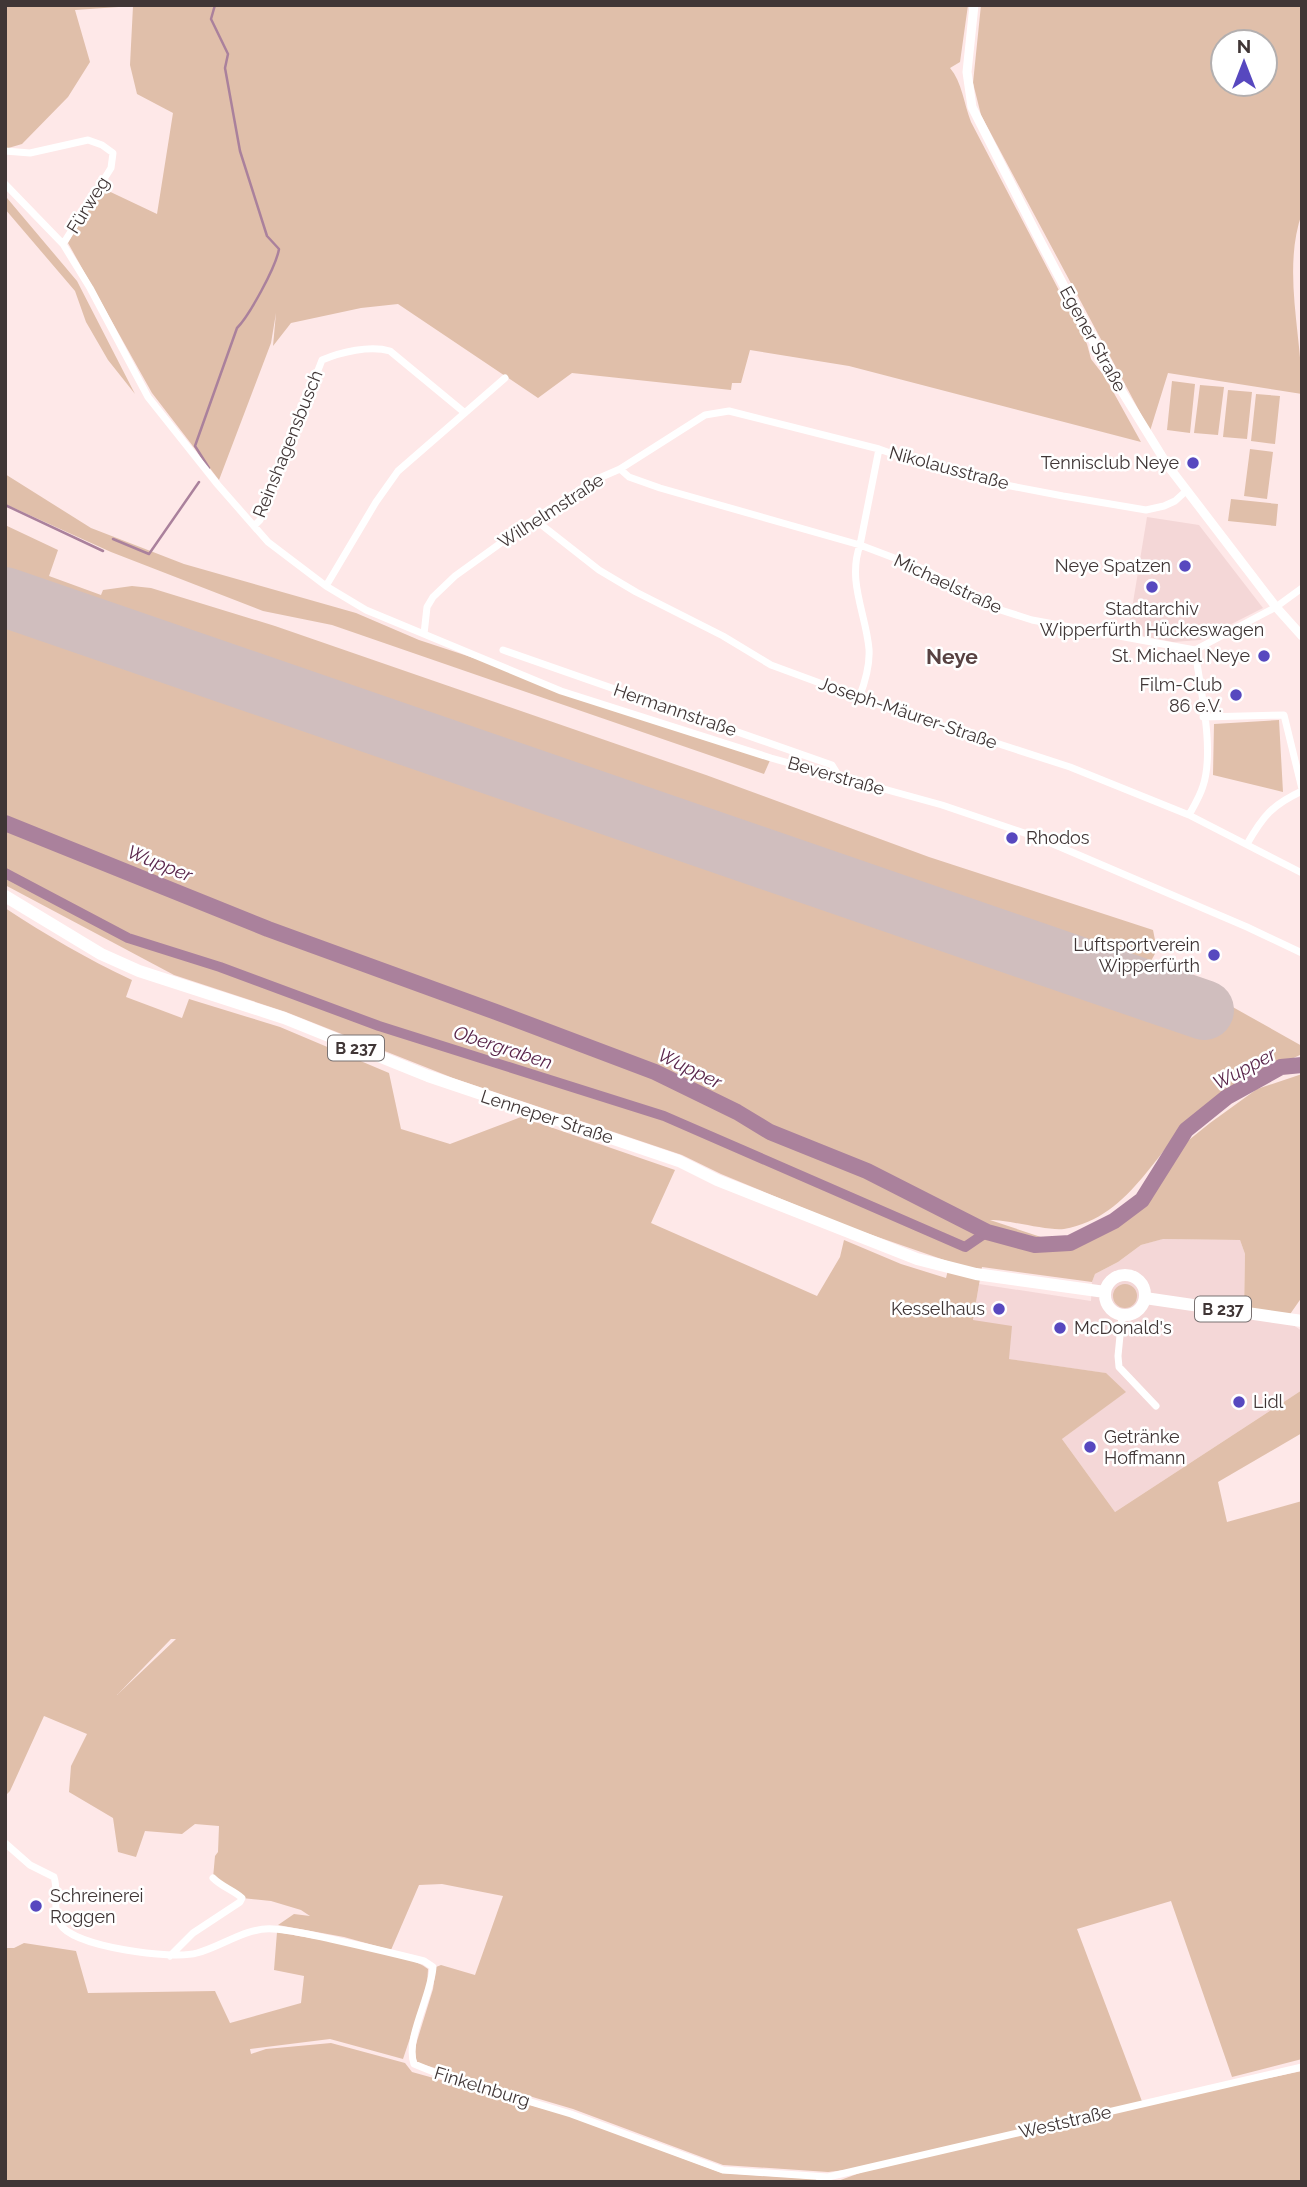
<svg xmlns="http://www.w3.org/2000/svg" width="1307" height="2187" font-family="Raleway,sans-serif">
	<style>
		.built { fill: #f4d7d7 }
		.green { fill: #e0bfaa; fill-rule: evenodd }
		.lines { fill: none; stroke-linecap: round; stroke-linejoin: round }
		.stream { stroke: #aa819c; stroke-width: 2.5 }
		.canal { stroke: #aa819c; stroke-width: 10 }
		.river { stroke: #aa819c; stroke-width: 16 }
		.runway { stroke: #d0bebe; stroke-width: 60 }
		.minor { stroke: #fff; stroke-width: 7 }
		.tertiary { stroke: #fff; stroke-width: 9 }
		.primary { stroke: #fff; stroke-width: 12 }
		.poi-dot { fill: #5748bf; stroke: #fff; stroke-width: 2.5 }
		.labels { text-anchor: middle; stroke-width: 5; stroke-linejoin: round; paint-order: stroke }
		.shield { fill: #fff; stroke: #797272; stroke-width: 2 }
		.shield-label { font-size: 16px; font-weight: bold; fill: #403636 }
		.street-label { font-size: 18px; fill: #403636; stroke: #fff }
		.poi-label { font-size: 18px; fill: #403636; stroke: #fff; text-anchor: end }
		.water-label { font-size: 19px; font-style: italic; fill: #5a264b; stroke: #fff }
		.quarter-label { font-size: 21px; font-weight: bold; fill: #584242; stroke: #fff }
	</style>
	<rect width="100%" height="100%" fill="#fee8e8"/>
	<path class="built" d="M 1147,517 L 1199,525 L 1263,608 L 1200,640 L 1173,642 L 1128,633 Z
		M 1162,1239 L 1240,1240 L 1245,1254 L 1244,1312 L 1286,1320 L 1302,1331 L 1302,1390 L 1115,1512 L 1062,1439 L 1125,1392 L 1105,1373 L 1008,1359 L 973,1321 L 979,1284 L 1091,1301 L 1092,1282 L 1095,1274 L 1118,1262 L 1141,1245 Z"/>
	<path class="green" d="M 5,5 L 968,5 L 960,62 L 950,68 C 962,82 964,104 971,122 L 1087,344 L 1091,359 L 1105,377 L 1141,442 L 849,366 L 750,350 L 741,383 L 732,383 L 731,390 L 572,373 L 538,398 L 398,304 L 361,308 L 291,323 L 273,346 L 276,313 L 271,343 L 219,480 L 152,393 L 68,243 L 100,187 L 157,214 L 173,113 L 137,94 L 130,65 L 133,6 L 75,10 L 90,62 L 68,97 L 22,144 L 5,149 Z
		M 981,5 L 1302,5 L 1302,213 C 1282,270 1302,334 1302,394 L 1168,373 L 1150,431 L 981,115 L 973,83 ZM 1223,42 L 1265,42 L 1265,84 L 1223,84 Z
		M 7,198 L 77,281 L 135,394 L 108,360 L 86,322 L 75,291 L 5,209 Z
		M 1172,381 L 1195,384 L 1190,433 L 1167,430 Z
		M 1200,385 L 1224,387 L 1218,435 L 1194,433 Z
		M 1228,390 L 1252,392 L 1247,439 L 1223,437 Z
		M 1256,394 L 1280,396 L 1275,444 L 1251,441 Z
		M 1250,449 L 1273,452 L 1267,499 L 1244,496 Z
		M 5,474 L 91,528 L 184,564 L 356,613 L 419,640 L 522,674 L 561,691 L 771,758 L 764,774 L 332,625 L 263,611 L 111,552 L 5,504 Z
		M 1231,499 L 1278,504 L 1276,526 L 1228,521 Z
		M 5,525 L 58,550 L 49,576 L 101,595 L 103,590 L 132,586 L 151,588 L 275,626 L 706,775 L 929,857 L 1153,930 L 1157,950 L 1151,961 L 1302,1046 L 1302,1054 C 1270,1070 1235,1081 1207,1104 C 1157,1144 1134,1217 1064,1229 C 1047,1231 1010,1220 990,1220 L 1071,1247 L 1120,1218 L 1147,1195 L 1169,1156 L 1210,1123 L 1257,1089 L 1302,1074 L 1302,1297 L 1286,1320 L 1244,1312 L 1245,1254 L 1240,1240 L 1163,1239 L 1141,1245 L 1118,1262 L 1095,1274 L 1092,1282 L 982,1267 L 973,1320 L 1012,1326 L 1009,1359 L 1106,1373 L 1126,1392 L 1062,1439 L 1115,1512 L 1302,1390 L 1302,1433 L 1218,1482 L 1227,1522 L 1302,1501 L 1302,2059 L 1232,2077 L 1171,1901 L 1077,1929 L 1143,2104 L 1302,2071 L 1302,2182 L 835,2182 L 879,2166 L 828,2172 L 723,2165 L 573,2109 L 418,2063 L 413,2054 L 433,1989 L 436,1967 L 441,1965 L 475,1975 L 503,1896 L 442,1884 L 419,1885 L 391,1950 L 344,1937 L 278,1925 L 294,1914 L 310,1916 L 301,1910 L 271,1901 L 242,1898 L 213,1878 L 215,1856 L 218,1852 L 219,1826 L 195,1824 L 182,1834 L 145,1831 L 136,1857 L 118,1852 L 113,1818 L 69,1792 L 71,1766 L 87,1734 L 44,1716 L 10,1791 L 5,1796 L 5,908 C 46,935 87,959 132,980 L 126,997 L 182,1018 L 189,999 L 280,1027 L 389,1073 L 401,1129 L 450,1144 L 521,1117 L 675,1170 L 651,1223 L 817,1296 L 840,1257 L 844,1240 L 901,1264 L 946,1278 L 950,1262 L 849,1227 L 721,1174 L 682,1155 L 453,1078 L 286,1012 L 174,975 L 5,885 ZM 171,1639 L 176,1639 L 117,1695 Z
		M 1279,720 L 1283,792 L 1213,775 L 1214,724 Z
		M1113 1296a12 12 0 1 1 24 0a12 12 0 1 1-24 0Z
		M 277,1932 C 307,1938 409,1952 428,1969 L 427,1987 L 403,2059 L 330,2039 L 250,2049 L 251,2054 L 266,2049 L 331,2043 L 405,2063 L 412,2072 L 570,2116 L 722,2173 L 816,2179 L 817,2182 L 5,2182 L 5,1948 L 14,1948 L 24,1943 L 76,1951 L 88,1993 L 215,1991 L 230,2023 L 301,2003 L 304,1976 L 274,1970 Z"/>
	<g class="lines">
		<path class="stream" d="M 209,468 L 195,446 L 237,328 C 249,316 276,267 279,249 L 267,236 L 240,151 L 225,68 L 228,54 L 211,19 L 215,5
			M 5,505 L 103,551
			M 113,539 L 149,554 L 199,482"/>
		<path class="canal" d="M 5,873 L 128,938 L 220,967 L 379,1026 L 664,1116 L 965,1247 L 987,1232"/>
		<path class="river" d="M 5,823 L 268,929 L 496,1012 L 655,1072 L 737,1112 L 770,1132 L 867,1171 L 987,1232 L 1035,1245 L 1070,1243 L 1114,1221 L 1142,1200 L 1186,1130 L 1227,1097 L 1281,1067 L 1302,1065"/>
		<path class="runway" d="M 5,597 L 1204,1010"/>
		<path class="minor" d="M 5,151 L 30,153 L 88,140 L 102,145 L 113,153 L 111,168 L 63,244
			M 5,184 L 63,244 L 90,288 L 148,397 L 218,485 L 268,542 L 326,586 L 366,610 L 561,691 L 771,758 L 942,805 L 1039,838 L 1247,927 L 1302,953
			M 620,469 L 629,477 L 660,488 L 860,545 L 926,570 L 988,606 L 1032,620 L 1195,650 L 1276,607 L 1302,588
			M 534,519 L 599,570 L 636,592 L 723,636 L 771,665 L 885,707 L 1070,767 L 1189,815 L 1302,873
			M 254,526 L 260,520 L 322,360 C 341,352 370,345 390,351 L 465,413
			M 326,586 L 376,502 L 398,471 L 505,378
			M 424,634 L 427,607 L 433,597 L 455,576 L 534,519 L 597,479 L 620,469 L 705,415 L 729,411 L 879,449 L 924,465 L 985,481 L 1063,496 L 1146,510 L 1164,506 L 1175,501 L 1186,491
			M 503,650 L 832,765 L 840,778
			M 859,698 C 864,685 870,664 869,649 C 866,614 847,581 860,545 L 879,449
			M 1203,717 L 1284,715 L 1302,789
			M 1189,815 C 1194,806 1200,796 1203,786 C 1215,750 1200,688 1195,650
			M 1247,844 C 1263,816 1272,805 1302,791
			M 1122,1315 L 1118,1356 L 1119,1367 L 1156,1406
			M 5,1843 L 30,1865 L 54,1877 C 59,1892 52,1911 60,1924 C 73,1947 173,1960 197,1953 C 223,1946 246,1927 273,1929 C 292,1930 312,1935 331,1939 C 362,1946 393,1953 424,1961 L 433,1967 C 431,1997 405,2038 414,2064 L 441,2075 L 571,2114 L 723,2170 L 828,2177 L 1302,2067
			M 170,1956 L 193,1933 L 240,1902 L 242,1898 C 233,1890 222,1887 213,1878"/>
		<path class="tertiary" d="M 974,5 L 967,72 L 972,107 L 1037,235 L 1105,364 L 1168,466 L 1276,607 L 1302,636"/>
		<path class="primary" d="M 5,896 L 101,954 L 139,971 L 284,1018 L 428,1076 L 679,1161 L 717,1180 L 917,1259 L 976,1274 L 1105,1292
			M1105 1295a20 20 0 1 1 40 0a20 20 0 1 1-40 0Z
			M 1145,1298 L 1302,1321"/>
	</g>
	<g class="poi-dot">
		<circle cx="1193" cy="463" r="7"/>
		<circle cx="1185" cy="566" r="7"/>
		<circle cx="1152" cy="587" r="7"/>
		<circle cx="1264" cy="656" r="7"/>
		<circle cx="1236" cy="695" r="7"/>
		<circle cx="1012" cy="838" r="7"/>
		<circle cx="1214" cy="955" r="7"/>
		<circle cx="999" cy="1309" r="7"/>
		<circle cx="1060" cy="1328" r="7"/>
		<circle cx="1239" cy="1402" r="7"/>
		<circle cx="1090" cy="1447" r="7"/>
		<circle cx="36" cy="1906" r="7"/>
	</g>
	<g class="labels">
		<g class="shield">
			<rect x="328" y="1035.5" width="56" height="25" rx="5"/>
			<rect x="1195" y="1296.5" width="56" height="25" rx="5"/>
		</g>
		<g class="shield-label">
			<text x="356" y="1054">B 237</text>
			<text x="1223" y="1315">B 237</text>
		</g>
		<g class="street-label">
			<text transform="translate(88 205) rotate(-58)" y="6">Fürweg</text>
			<text transform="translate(1093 339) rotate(61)" y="6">Egener Straße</text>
			<text transform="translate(288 444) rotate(-68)" y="6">Reinshagensbusch</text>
			<text transform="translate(949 468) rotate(15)" y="6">Nikolausstraße</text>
			<text transform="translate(551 511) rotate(-33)" y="6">Wilhelmstraße</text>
			<text transform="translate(948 584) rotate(25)" y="6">Michaelstraße</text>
			<text transform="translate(675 710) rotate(19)" y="6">Hermannstraße</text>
			<text transform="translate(908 713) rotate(19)" y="6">Joseph-Mäurer-Straße</text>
			<text transform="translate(836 776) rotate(16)" y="6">Beverstraße</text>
			<text transform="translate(547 1117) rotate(18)" y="6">Lenneper Straße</text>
			<text transform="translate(482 2087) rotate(17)" y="6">Finkelnburg</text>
			<text transform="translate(1065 2122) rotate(-13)" y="6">Weststraße</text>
		</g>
		<g class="poi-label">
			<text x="1179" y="469">Tennisclub Neye</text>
			<text x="1171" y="572">Neye Spatzen</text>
			<text x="1152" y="615" text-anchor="middle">Stadtarchiv<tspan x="1152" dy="21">Wipperfürth Hückeswagen</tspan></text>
			<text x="1250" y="662">St. Michael Neye</text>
			<text x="1222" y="691">Film-Club<tspan x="1222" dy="21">86 e.V.</tspan></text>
			<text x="1026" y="844" text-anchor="start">Rhodos</text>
			<text x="1200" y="951">Luftsportverein<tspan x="1200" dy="21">Wipperfürth</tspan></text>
			<text x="985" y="1315">Kesselhaus</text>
			<text x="1074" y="1334" text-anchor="start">McDonald's</text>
			<text x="1253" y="1408" text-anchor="start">Lidl</text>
			<text x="1104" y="1443" text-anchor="start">Getränke<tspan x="1104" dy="21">Hoffmann</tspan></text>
			<text x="50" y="1902" text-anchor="start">Schreinerei<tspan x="50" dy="21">Roggen</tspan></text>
		</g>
		<g class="water-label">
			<text transform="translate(160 863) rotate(22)" y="7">Wupper</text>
			<text transform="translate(503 1047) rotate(18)" y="7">Obergraben</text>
			<text transform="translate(690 1068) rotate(26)" y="7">Wupper</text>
			<text transform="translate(1244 1068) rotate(-28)" y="7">Wupper</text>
		</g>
		<g class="quarter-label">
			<text x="952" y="664">Neye</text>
		</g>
	</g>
	<rect width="1307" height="2187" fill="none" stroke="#403636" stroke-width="14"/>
	<g transform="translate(1244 63)"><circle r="33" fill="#ffffff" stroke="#b3afaf" stroke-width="2"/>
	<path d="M0-5L12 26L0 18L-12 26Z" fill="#5748bf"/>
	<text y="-10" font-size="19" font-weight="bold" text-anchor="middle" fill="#403636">N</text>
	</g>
</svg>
